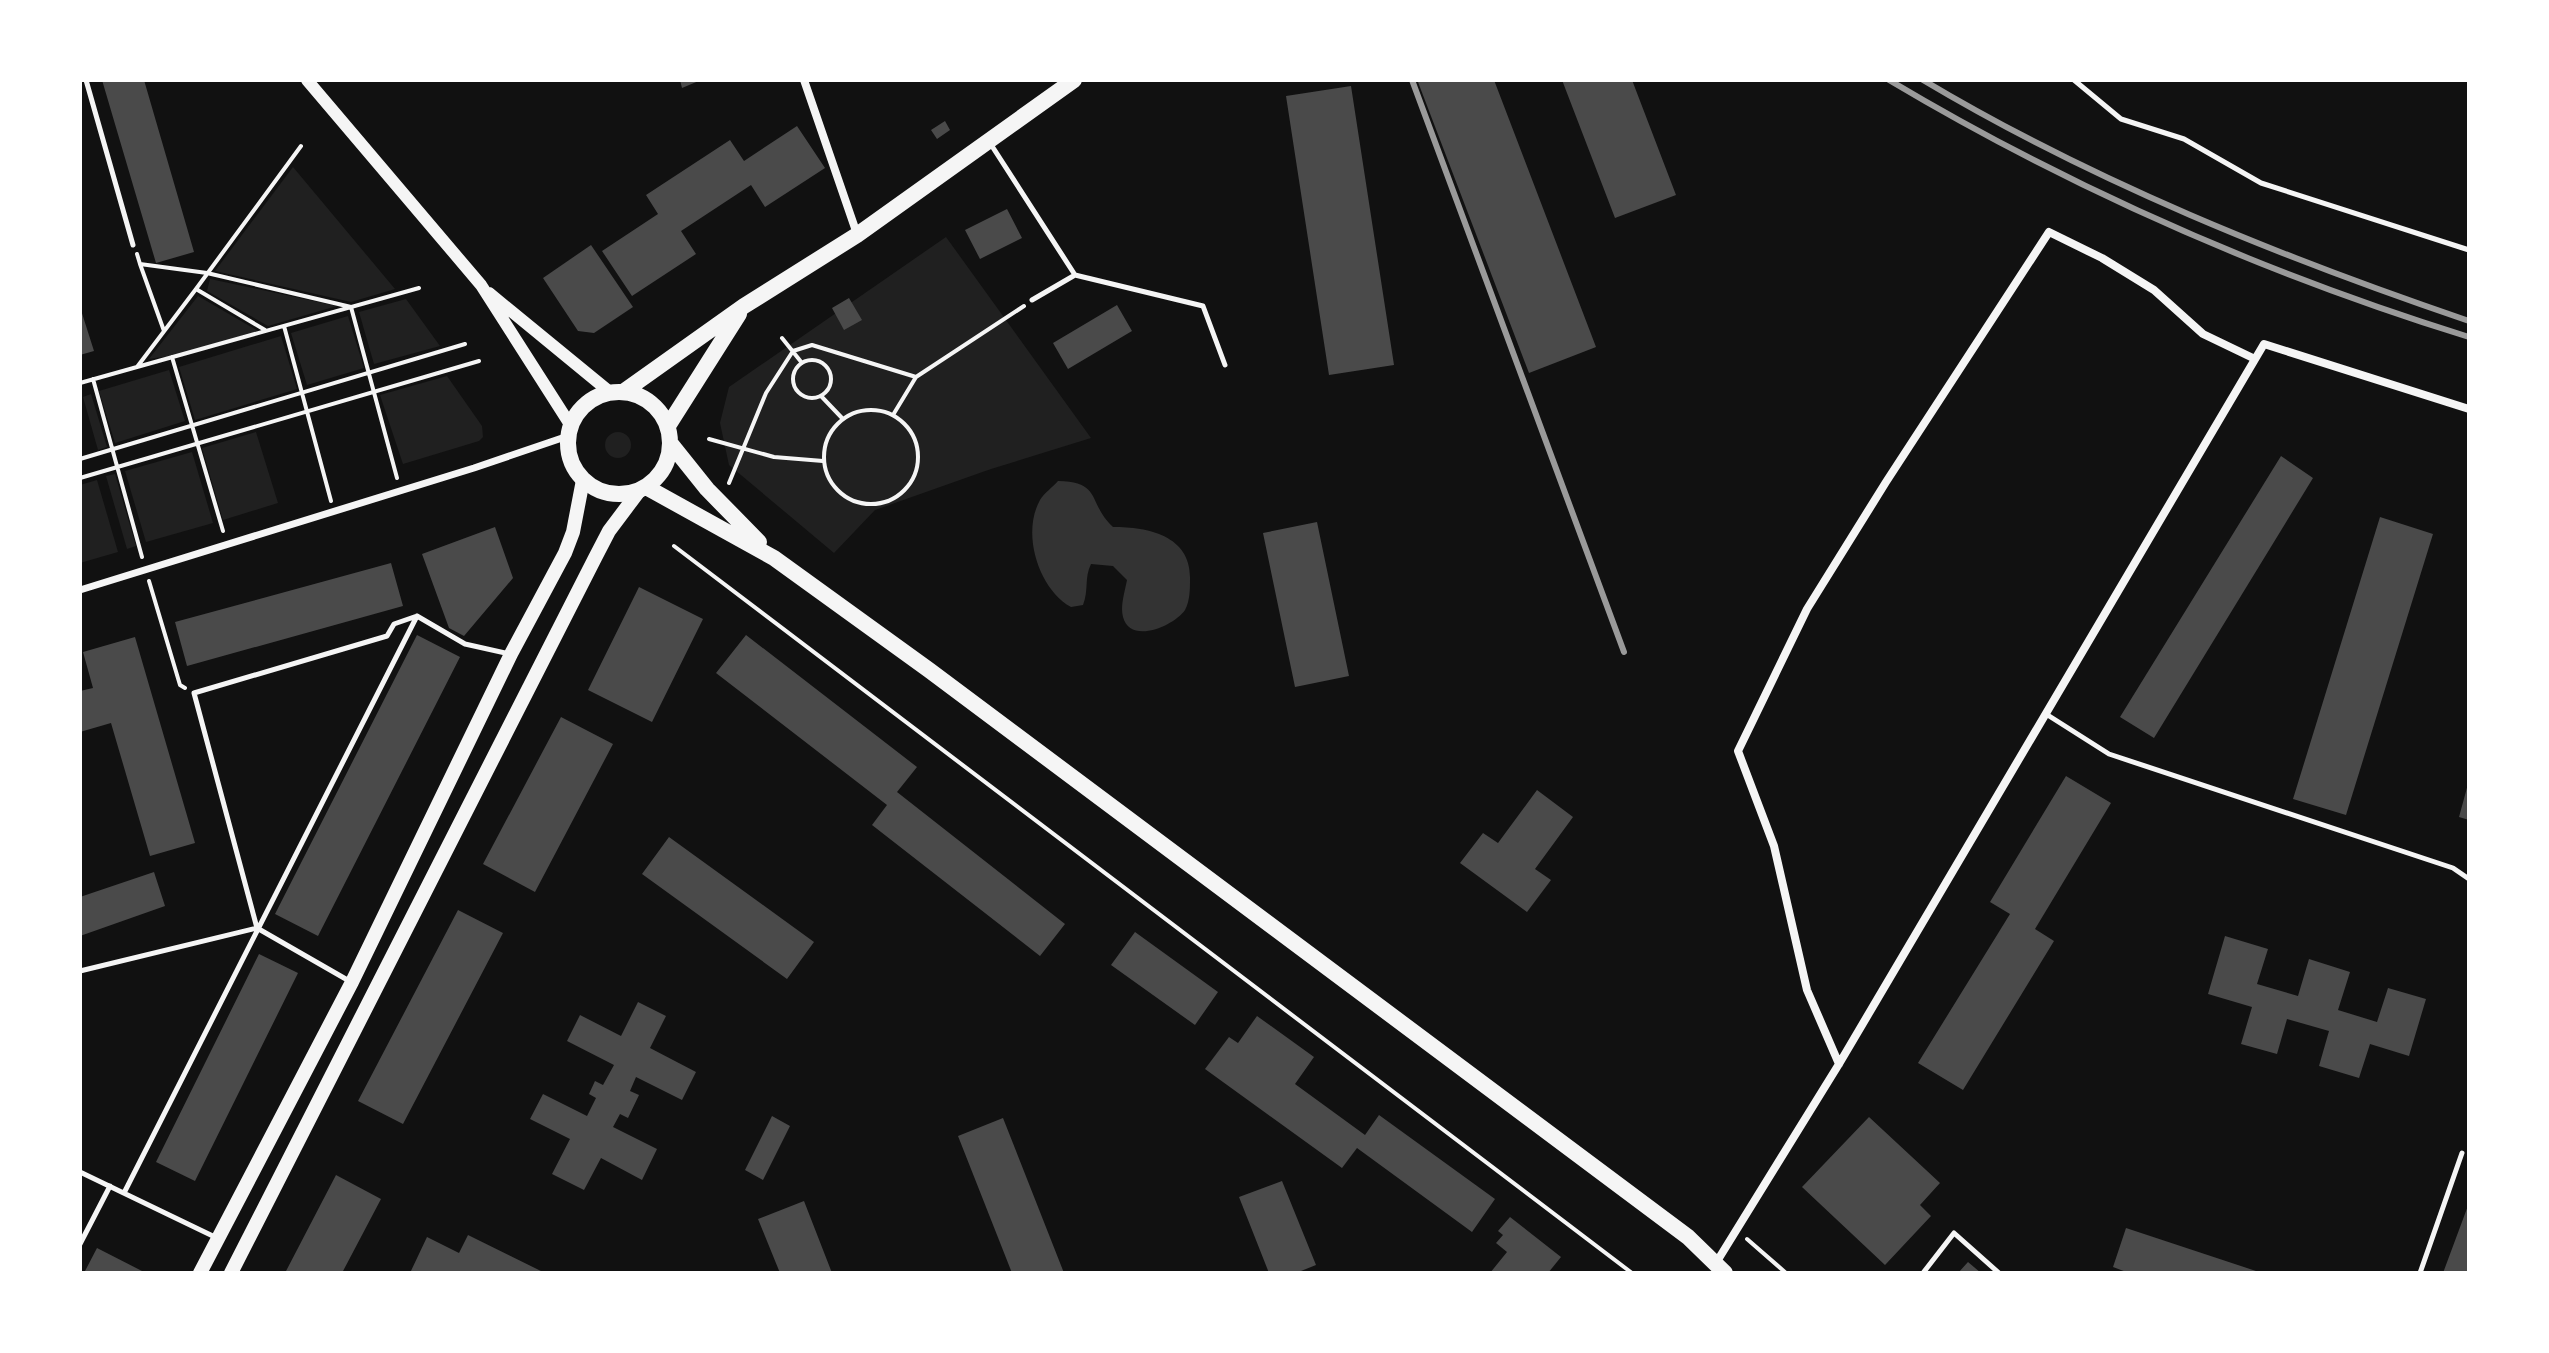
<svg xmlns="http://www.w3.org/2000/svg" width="2549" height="1353" font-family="Lora,serif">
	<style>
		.green { fill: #202020 }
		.water { fill: #333 }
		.building { fill: #4a4a4a }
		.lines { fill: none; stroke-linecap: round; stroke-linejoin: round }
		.path { stroke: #f5f5f5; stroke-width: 4 }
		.service { stroke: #f5f5f5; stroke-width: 5 }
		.pedestrian { stroke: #f5f5f5; stroke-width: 7 }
		.minor { stroke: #f5f5f5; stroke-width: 8 }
		.tertiary { stroke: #f5f5f5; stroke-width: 12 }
		.secondary { stroke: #f5f5f5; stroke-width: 14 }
		.primary { stroke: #f5f5f5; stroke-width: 16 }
		.rail { stroke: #9a9a9a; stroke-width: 6 }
	</style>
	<rect width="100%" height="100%" fill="#111"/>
	<path class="green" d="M 293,167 L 395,289 L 351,302 L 215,271 Z
		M 946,237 L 1091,438 L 991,469 L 875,510 L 834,553 L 729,465 L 720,423 L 729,387 Z
		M 210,279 L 337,306 L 268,326 L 207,291 Z
		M 198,296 L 258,331 L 176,355 L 149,359 Z
		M 406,299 L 440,346 L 374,364 L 359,312 Z
		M 348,316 L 364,368 L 307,385 L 291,333 Z
		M 281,336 L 297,389 L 195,420 L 179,367 Z
		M 169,370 L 185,421 L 115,443 L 99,391 Z
		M 447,376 L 482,426 L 483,437 L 479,441 L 403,464 L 380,395 Z
		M 91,394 L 107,447 L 98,450 L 83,397 Z
		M605 445a13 13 0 1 1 26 0a13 13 0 1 1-26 0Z
		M 256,432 L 278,503 L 223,520 L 202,448 Z
		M 192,452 L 213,523 L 146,542 L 125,471 Z
		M 115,474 L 136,546 L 127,549 L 106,476 Z
		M 97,480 L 118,552 L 80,563 L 80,485 Z"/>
	<path class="water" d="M 1058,481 C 1103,482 1087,503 1113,527 C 1149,527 1191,536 1190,579 C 1190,589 1190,601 1185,610 C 1174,626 1130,645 1123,617 C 1120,606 1125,591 1127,580 L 1113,566 L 1091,564 C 1084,578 1089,590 1083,605 L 1071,607 C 1039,589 1021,534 1040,500 C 1044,493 1053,487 1058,481 Z"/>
	<path class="building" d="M 102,80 L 144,80 L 194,252 L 156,263 Z
		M 680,80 L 701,80 L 682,88 Z
		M 1424,80 L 1494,80 L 1596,347 L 1529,373 L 1418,82 Z
		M 1562,80 L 1632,80 L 1676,195 L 1615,218 Z
		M 1351,86 L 1394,365 L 1329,375 L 1286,96 Z
		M 945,121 L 950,130 L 937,139 L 931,130 Z
		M 797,126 L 825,168 L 765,207 L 751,185 L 681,231 L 696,254 L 632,296 L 602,251 L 658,214 L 646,195 L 730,140 L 744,161 Z
		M 1007,209 L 1022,238 L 980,259 L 965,230 Z
		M 591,245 L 633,307 L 594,333 L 578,331 L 543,278 Z
		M 849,298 L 862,320 L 844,330 L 832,308 Z
		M 1117,305 L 1132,331 L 1068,369 L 1053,343 Z
		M 80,307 L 94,351 L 80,355 Z
		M 2281,456 L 2313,478 L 2154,738 L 2120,717 Z
		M 2380,517 L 2433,534 L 2346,815 L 2293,799 Z
		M 1317,522 L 1349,676 L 1295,687 L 1263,533 Z
		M 495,527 L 513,578 L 464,636 L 449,628 L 422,554 Z
		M 391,563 L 403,606 L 187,666 L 175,622 Z
		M 639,587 L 703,619 L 652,722 L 588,690 Z
		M 417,635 L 460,657 L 318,936 L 275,914 Z
		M 746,635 L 917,767 L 897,792 L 1065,924 L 1040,956 L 872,825 L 887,805 L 716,673 Z
		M 135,637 L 195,843 L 150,856 L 111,723 L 80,732 L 80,691 L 93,688 L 83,652 Z
		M 561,717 L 613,744 L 535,892 L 483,864 Z
		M 2066,776 L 2111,803 L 2035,929 L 2054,941 L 1963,1090 L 1918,1063 L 2010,914 L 1990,902 Z
		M 2468,784 L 2469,784 L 2469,820 L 2459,817 Z
		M 1537,790 L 1573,817 L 1535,869 L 1551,880 L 1527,912 L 1460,863 L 1483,833 L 1498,843 Z
		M 669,837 L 814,942 L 787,979 L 642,874 Z
		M 154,872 L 165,906 L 80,936 L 80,897 Z
		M 458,910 L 503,933 L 403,1124 L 358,1101 Z
		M 1135,932 L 1218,992 L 1195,1025 L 1111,965 Z
		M 2225,936 L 2268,949 L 2257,984 L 2298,996 L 2309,959 L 2350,972 L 2338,1010 L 2377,1022 L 2388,988 L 2426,999 L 2409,1056 L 2370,1044 L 2359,1078 L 2319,1066 L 2329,1031 L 2287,1019 L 2277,1054 L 2241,1044 L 2252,1007 L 2208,994 Z
		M 259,954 L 298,973 L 195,1181 L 156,1162 Z
		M 638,1002 L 666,1016 L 650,1048 L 696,1072 L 682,1100 L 636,1077 L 630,1091 L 639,1095 L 628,1118 L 620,1114 L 613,1127 L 657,1149 L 642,1180 L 601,1158 L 584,1190 L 552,1174 L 570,1139 L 530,1119 L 543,1094 L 587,1116 L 596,1098 L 589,1094 L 595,1081 L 603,1085 L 614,1065 L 567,1041 L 580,1015 L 621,1036 Z
		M 1257,1016 L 1314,1057 L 1295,1084 L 1365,1135 L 1379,1115 L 1495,1199 L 1472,1232 L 1357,1148 L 1342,1168 L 1205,1069 L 1229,1037 L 1238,1043 Z
		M 772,1116 L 790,1126 L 763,1180 L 745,1170 Z
		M 1869,1117 L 1940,1183 L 1920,1205 L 1931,1216 L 1885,1265 L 1802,1187 Z
		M 1003,1118 L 1064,1273 L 1012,1273 L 958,1136 Z
		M 336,1175 L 381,1199 L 342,1273 L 285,1273 Z
		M 1282,1181 L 1316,1265 L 1296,1273 L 1269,1273 L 1239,1197 Z
		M 804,1201 L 832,1273 L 780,1273 L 758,1219 Z
		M 2469,1204 L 2469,1273 L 2443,1273 L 2469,1203 Z
		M 1510,1217 L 1561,1257 L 1548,1273 L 1490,1273 L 1507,1252 L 1496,1243 L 1503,1235 L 1498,1231 Z
		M 2126,1228 L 2259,1272 L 2259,1273 L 2129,1273 L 2113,1267 Z
		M 468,1235 L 545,1273 L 410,1273 L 427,1237 L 459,1253 Z
		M 97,1248 L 142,1271 L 141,1273 L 84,1273 Z
		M 1968,1262 L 1981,1273 L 1958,1273 Z"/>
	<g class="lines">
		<path class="path" d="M 137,254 L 140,264 L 207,273 L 351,307 L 397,478
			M 140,264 L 164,331
			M 284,326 L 331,501
			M 265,330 L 196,289 L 301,146
			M 782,338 L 802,363
			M 172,357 L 223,531
			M793 379a19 19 0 1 1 38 0a19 19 0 1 1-38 0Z
			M 137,367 L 196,289
			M 93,379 L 142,557
			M 80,383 L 419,288
			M 821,396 L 842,418
			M824 457a47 47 0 1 1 94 0a47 47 0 1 1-94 0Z
			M 893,415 L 916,377
			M 709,439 L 774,457 L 823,461
			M 80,459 L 465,344
			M 80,478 L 479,361
			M 729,483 L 766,393 L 793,351 L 812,345 L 916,377 L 1024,306
			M 674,546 L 1632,1273
			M 149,581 L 180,685 L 185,688
			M 1747,1239 L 1786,1273"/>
		<path class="service" d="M 86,80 L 133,245
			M 2074,80 L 2121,119 L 2184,139 L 2261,183 L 2469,250
			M 990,143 L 1075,275 L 1032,300
			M 1075,275 L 1203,306 L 1225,365
			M 2046,714 L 2109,754 L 2453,868 L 2469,879
			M 257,928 L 194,693 L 387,636 L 394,624 L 417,616 L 465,644 L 510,654
			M 80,971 L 257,928 L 351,982
			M 80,1172 L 217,1238
			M 124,1193 L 417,616
			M 80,1244 L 110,1186
			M 1923,1273 L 1954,1233 L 1999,1273
			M 2420,1273 L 2462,1153"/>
		<path class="pedestrian" d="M 80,590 L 474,468 L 568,436"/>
		<path class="minor" d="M 804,80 L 857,234
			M 1839,1064 L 1807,990 L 1774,846 L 1738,751 L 1807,609 L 1886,482 L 2049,232 L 2102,258 L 2154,290 L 2203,334 L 2255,359
			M 1716,1263 L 1839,1064 L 2264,344 L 2469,409"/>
		<path class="tertiary" d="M 307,80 L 481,285 L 571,426
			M 489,293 L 611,393"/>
		<path class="secondary" d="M 200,1273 L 352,982 L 511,654 L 565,553 L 573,532 L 583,480
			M 231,1273 L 595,558 L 609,531 L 639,491"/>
		<path class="primary" d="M 623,392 L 744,306 L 857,235 L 1074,80
			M568 443a51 51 0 1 1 102 0a51 51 0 1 1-102 0Z
			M 668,426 L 739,314
			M 671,444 L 707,489 L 759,542
			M 646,487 L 774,558 L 929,670 L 1688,1237 L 1725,1273"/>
		<path class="rail" d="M 1412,80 L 1624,652
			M 1889,80 C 2072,189 2266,274 2469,337
			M 1923,80 C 2094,182 2281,257 2469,321"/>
	</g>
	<rect width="2549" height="1353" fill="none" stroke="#ffffff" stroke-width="164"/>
</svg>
